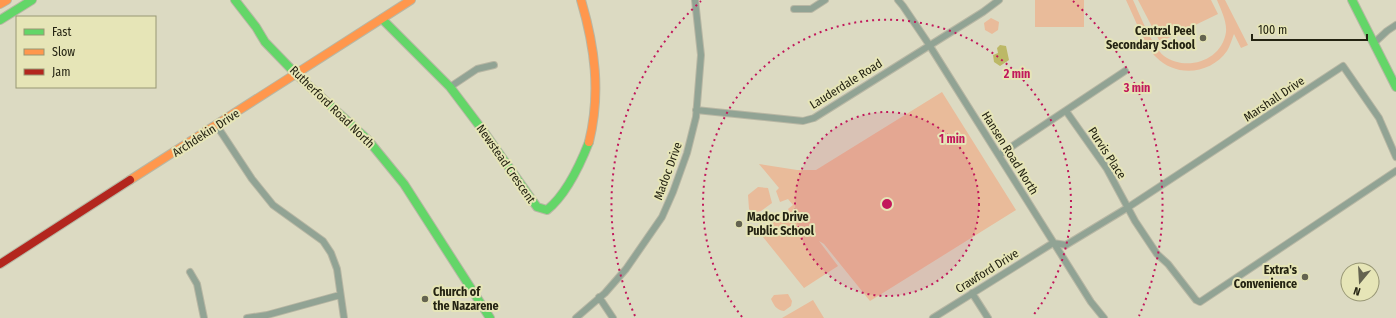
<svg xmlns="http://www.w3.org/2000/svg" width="1396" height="318" font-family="'Fira Sans Condensed',sans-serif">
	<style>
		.green { fill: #e9bb9a }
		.water { fill: #bcb866 }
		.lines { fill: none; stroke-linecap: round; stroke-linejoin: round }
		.street-casing { stroke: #b8b7a4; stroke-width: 8 }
		.fast-casing { stroke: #b8b7a4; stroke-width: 10 }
		.slow-casing { stroke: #b8b7a4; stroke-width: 10 }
		.jam-casing { stroke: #b8b7a4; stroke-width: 10 }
		.street { stroke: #91a394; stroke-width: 6 }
		.fast { stroke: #63d668; stroke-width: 8 }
		.slow { stroke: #ff974d; stroke-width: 8 }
		.jam { stroke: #b3261e; stroke-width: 8 }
		.ring { fill: none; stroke: #c2185b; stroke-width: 2; stroke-dasharray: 2 4 }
		.poi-dot { fill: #646350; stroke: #e6e5b7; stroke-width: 1.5 }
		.labels { text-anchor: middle; stroke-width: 4; stroke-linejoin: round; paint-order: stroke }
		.poi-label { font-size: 12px; font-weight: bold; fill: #242312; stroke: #e6e5b7; text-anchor: end }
		.street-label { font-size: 12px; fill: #242312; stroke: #e6e5b7 }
		.centre { fill: #c2185b; stroke: #e6e5b7; stroke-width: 2 }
		.ring-label { font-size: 12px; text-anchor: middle; font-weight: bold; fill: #c2185b; stroke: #e6e5b7; stroke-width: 4; stroke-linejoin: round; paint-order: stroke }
	</style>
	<rect width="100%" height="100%" fill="#dcdac2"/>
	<path class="green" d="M 1035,0 L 1084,0 L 1084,27 L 1035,27 Z
		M 1126,0 L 1133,0 C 1140,15 1152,46 1164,56 C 1186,72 1222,61 1226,32 C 1227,21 1221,10 1217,0 L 1225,0 L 1248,45 L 1241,48 L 1234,34 C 1232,39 1230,46 1227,51 C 1211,74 1176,78 1156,57 C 1146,47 1133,15 1126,0 Z
		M 1138,0 L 1211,0 L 1218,14 L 1160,42 Z
		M 991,18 L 999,22 L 998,30 L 992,34 L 985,30 L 984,23 Z
		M 942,92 L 1016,210 L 870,301 L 824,244 L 819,241 L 838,266 L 804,288 L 759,232 L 789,211 L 788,209 L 793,205 L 788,199 L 780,202 L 776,191 L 779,188 L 759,164 L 797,170 L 816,170 Z
		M 758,187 L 768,188 L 772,203 L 761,211 L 752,213 L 749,209 L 748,195 Z
		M 788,294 L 792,301 L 791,306 L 784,311 C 776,310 774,305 771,299 L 774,295 Z
		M 813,300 L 824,318 L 782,318 Z"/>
	<path class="water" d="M 1000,45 L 1006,46 L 1009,60 L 1000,66 L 994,62 L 993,55 L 998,53 L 997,48 Z"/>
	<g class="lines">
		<g class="street-casing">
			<path id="street" d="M 898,0 L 903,6 L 928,43 L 1091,302 L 1104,318
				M 794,9 L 811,9 L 825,0
				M 1374,43 L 1387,31 L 1396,25
				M 450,87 L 477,69 L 494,65
				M 696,110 L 803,121 L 814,118 L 983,12 L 999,0
				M 1066,111 L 1107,169 L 1135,221 L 1157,254 L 1168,264 L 1196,300 L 1200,302 L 1396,171
				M 217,126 L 252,179 L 273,205 L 323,241 L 331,253 L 337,269 L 344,318
				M 999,155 L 1125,71
				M 1053,243 L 1066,245 L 1127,208 L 1343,66 L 1379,118 L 1396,157
				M 190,272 L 197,284 L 204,318
				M 972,293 L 988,318
				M 599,297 L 613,318
				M 247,318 L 267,315 L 340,295
				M 576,318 L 605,293 L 626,269 L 662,217 L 673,192 L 687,153 L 696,117 L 701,55 L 695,0
				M 933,318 L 1053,243"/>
		</g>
		<g class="fast-casing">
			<path id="fast" d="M 235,0 L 256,27 L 265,42 L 296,74 L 368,140 L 404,184 L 490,318
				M 1352,0 L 1396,87
				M 382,19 L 450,87 L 484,132 L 537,207 L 547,210 C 567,194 580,165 589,142
				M 0,20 L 32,0"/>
		</g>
		<g class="slow-casing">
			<path id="slow" d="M 581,0 C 595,47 601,93 589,142
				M 0,4 L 7,0
				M 130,180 L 411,0"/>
		</g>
		<g class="jam-casing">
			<path id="jam" d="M 0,264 L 130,180"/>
		</g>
		<use href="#street" class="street"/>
		<use href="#fast" class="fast"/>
		<use href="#slow" class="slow"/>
		<use href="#jam" class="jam"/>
	</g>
	<circle cx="887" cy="204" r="92" fill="#c2185b" fill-opacity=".12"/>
	<g class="ring">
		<circle cx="887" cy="204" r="92"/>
		<path d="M742 317A184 184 0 1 1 1032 317"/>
		<path d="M635 316A276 276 0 0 1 701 1M1073 1A276 276 0 0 1 1139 316"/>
	</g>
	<g class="poi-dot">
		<circle cx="1203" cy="38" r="4"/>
		<circle cx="739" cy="224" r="4"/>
		<circle cx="1305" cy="277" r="4"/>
		<circle cx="425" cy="299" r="4"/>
	</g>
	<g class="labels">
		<g class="poi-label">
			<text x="1195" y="35">Central Peel<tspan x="1195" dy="14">Secondary School</tspan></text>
			<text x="747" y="221" text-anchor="start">Madoc Drive<tspan x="747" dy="14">Public School</tspan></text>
			<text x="1297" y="274">Extra's<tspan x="1297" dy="14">Convenience</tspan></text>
			<text x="433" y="296" text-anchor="start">Church of<tspan x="433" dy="14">the Nazarene</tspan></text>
		</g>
		<g class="street-label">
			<text transform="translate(846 84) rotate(-32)" y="4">Lauderdale Road</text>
			<text transform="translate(1274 99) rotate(-34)" y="4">Marshall Drive</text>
			<text transform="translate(332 107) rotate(44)" y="4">Rutherford Road North</text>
			<text transform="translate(206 133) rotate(-33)" y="4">Archdekin Drive</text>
			<text transform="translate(1010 153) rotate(58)" y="4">Hansen Road North</text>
			<text transform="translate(1107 153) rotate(57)" y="4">Purvis Place</text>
			<text transform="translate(506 164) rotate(55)" y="4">Newstead Crescent</text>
			<text transform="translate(668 171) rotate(-70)" y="4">Madoc Drive</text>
			<text transform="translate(987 271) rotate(-32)" y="4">Crawford Drive</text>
		</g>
	</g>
	<circle cx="887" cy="204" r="6" class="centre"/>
	<g class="ring-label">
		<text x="1017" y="78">2 min</text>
		<text x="1137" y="92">3 min</text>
		<text x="952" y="143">1 min</text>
	</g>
	<rect x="16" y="16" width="140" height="72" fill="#e6e5b7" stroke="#989775"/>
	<rect x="24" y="29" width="20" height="6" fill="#63d668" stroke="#989775"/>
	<text x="52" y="36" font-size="12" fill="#242312">Fast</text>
	<rect x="24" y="49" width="20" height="6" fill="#ff974d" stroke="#989775"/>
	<text x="52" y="56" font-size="12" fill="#242312">Slow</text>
	<rect x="24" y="69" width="20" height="6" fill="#b3261e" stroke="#989775"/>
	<text x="52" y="76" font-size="12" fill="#242312">Jam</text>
	<g transform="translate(1360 282) rotate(198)"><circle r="19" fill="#e6e5b7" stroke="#989775"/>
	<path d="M0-3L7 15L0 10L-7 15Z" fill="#646350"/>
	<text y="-6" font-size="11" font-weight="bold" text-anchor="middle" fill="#242312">N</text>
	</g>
	<path d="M1252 34v6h115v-6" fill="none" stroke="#242312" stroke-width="2"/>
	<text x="1258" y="34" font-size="12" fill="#242312" stroke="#e6e5b7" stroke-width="3" paint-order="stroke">100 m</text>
</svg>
